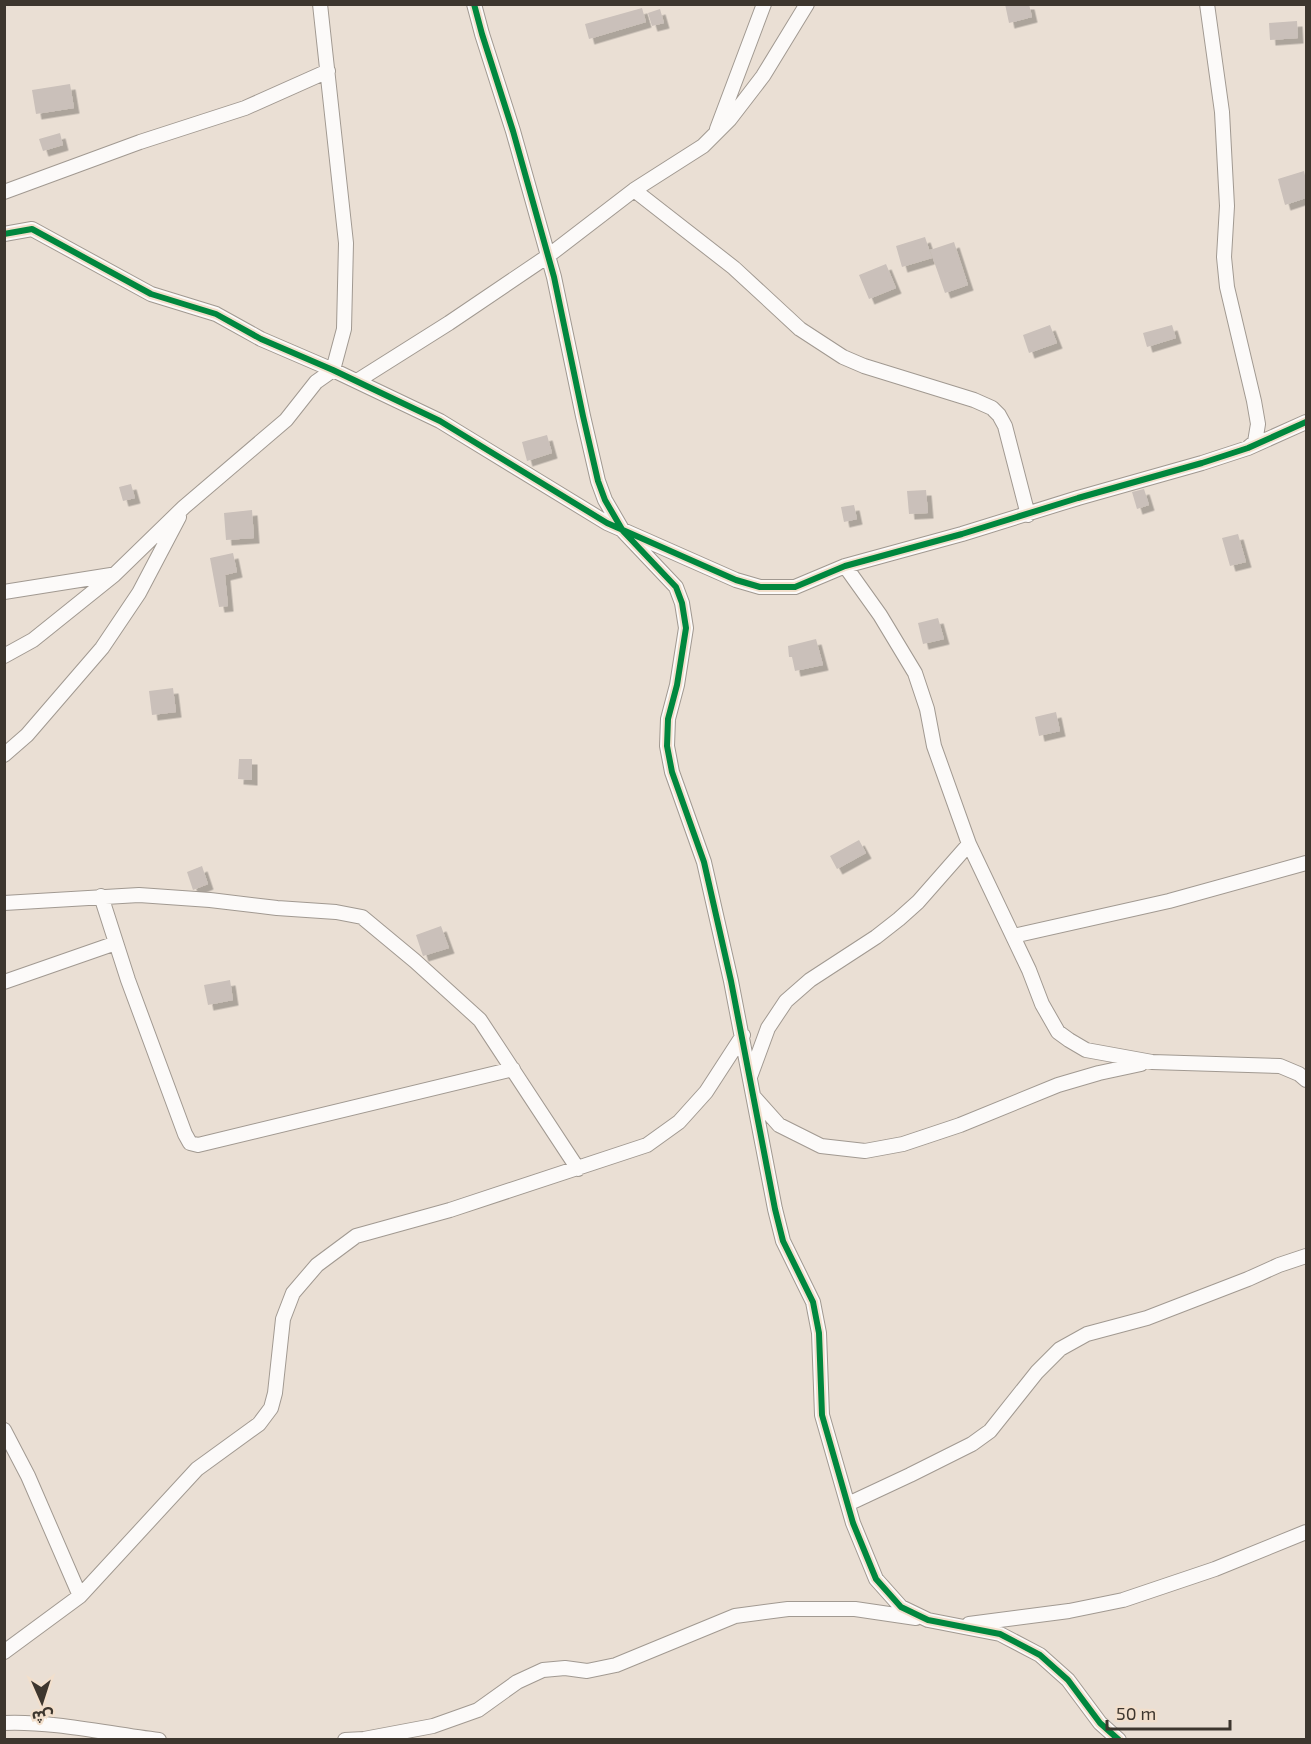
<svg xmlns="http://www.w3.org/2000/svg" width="1311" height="1744" font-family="'Exo 2','Noto Sans Arabic',sans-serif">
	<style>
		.building { fill: #cac0ba; filter: url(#shadow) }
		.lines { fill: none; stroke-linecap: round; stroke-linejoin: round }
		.minor-casing { stroke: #a19991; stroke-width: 16 }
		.minor { stroke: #fcfaf9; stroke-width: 14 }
		.cycleway-casing { stroke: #f2dfcc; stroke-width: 10 }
		.cycleway { stroke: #00873e; stroke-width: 6 }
	</style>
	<defs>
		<filter id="shadow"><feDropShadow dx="5.5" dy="5.5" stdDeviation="0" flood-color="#0004"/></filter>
	</defs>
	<rect width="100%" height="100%" fill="#eadfd4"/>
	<path class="building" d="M 1005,4 L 1029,4 L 1032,17 L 1009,23 Z
		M 642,8 L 646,22 L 589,39 L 585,24 Z
		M 660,9 L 664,23 L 652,26 L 648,13 Z
		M 1297,21 L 1298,38 L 1270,40 L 1269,23 Z
		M 70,84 L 74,108 L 36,114 L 32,90 Z
		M 60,133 L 63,145 L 43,151 L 39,139 Z
		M 1304,171 L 1306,180 L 1306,198 L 1285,205 L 1278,179 Z
		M 925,237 L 932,258 L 902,267 L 896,246 Z
		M 954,242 L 968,285 L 945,293 L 930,250 Z
		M 886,264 L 896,288 L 869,299 L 859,275 Z
		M 1050,325 L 1057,343 L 1029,353 L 1023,335 Z
		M 1172,325 L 1176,338 L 1147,347 L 1143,333 Z
		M 547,435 L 552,453 L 527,461 L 522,442 Z
		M 131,484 L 135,498 L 123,501 L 119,487 Z
		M 1144,489 L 1149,505 L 1137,509 L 1132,492 Z
		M 926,490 L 928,513 L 909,514 L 907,491 Z
		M 854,505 L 857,519 L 844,522 L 841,507 Z
		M 252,510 L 254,538 L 226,540 L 224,513 Z
		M 1238,534 L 1246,562 L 1230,566 L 1222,538 Z
		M 233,553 L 237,572 L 225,575 L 228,606 L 219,607 L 210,558 Z
		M 938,618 L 944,639 L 923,644 L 918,623 Z
		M 816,639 L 823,665 L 795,671 L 792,657 L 789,657 L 788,646 Z
		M 173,688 L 176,712 L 152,715 L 149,691 Z
		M 1056,712 L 1060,731 L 1039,736 L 1035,717 Z
		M 239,759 L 252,759 L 252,780 L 238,779 Z
		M 859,840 L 866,853 L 837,869 L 830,856 Z
		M 202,866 L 208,884 L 193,890 L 187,872 Z
		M 441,926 L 449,948 L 423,956 L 416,935 Z
		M 230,980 L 233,1000 L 208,1005 L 204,985 Z"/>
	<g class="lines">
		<g class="minor-casing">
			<path id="minor" d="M 474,4 L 482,34 L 513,131 L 554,277 L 583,416 L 598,481 L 605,500 L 623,531 L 676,587 L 682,603 L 686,628 L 677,685 L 668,719 L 667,746 L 672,772 L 704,862 L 731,981 L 775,1209 L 783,1241 L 813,1302 L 819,1333 L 822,1415 L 853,1523 L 876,1579 L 901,1607 L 928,1620 L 1000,1634 L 1040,1655 L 1068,1680 L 1100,1723 L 1119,1740
				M 1207,4 L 1222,112 L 1227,206 L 1224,257 L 1227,287 L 1254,401 L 1258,424 L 1255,442 L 1249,447
				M 717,129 L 764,4
				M 634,190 L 734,268 L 800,329 L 843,357 L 864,366 L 974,400 L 992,408 L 999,415 L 1005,426 L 1028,515
				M 4,192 L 140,142 L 245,108 L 328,71
				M 4,234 L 32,229 L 151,294 L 216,314 L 261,339 L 333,370 L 440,421 L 607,523 L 736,580 L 760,587 L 795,587 L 845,566 L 962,534 L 1078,498 L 1202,463 L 1248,448 L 1306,422
				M 357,381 L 449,323 L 548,256 L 634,190 L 703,146 L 730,119 L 763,76 L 807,4
				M 845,566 L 880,615 L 915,673 L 927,709 L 934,746 L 969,844 L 1029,970 L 1042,1004 L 1058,1032 L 1069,1040 L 1086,1050 L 1152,1062 L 1280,1066 L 1299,1074 L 1306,1080
				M 4,592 L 111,575
				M 4,656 L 33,640 L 114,575 L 184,507 L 286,420 L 316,382 L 333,370 L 344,329 L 346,243 L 320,4
				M 4,755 L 27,735 L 102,648 L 139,593 L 179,517
				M 101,896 L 128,980 L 185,1134 L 190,1143 L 198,1145 L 513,1069
				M 4,903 L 139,895 L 210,900 L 277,908 L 336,912 L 362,917 L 415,961 L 480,1020 L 578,1169
				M 1013,936 L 1169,901 L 1306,863
				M 4,982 L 116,943
				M 750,1077 L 768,1028 L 786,1001 L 810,980 L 876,937 L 899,919 L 918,902 L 969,844
				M 754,1097 L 779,1125 L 821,1146 L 865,1151 L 903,1144 L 960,1125 L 1058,1085 L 1099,1073 L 1141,1064
				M 4,1430 L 28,1476 L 80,1596
				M 848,1504 L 910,1475 L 972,1444 L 990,1431 L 1037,1372 L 1060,1349 L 1087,1334 L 1147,1318 L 1248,1279 L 1279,1265 L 1306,1256
				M 969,1624 L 1069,1611 L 1123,1600 L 1215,1569 L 1306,1532
				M 4,1652 L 80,1596 L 197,1469 L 259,1424 L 271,1408 L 275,1393 L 283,1319 L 293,1293 L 317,1265 L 356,1236 L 450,1210 L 647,1145 L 679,1122 L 706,1092 L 743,1035
				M 4,1723 C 56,1721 108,1734 159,1740
				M 345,1740 L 364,1739 L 433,1726 L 478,1710 L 517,1682 L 543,1670 L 565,1668 L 587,1671 L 616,1665 L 735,1616 L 788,1609 L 855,1609 L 916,1618"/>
		</g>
		<use href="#minor" class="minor"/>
		<g class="cycleway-casing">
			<path id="cycleway" d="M 474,4 L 482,34 L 513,131 L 554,277 L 583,416 L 598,481 L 605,500 L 623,531 L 676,587 L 682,603 L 686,628 L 677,685 L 668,719 L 667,746 L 672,772 L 704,862 L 731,981 L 775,1209 L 783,1241 L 813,1302 L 819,1333 L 822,1415 L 853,1523 L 876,1579 L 901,1607 L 928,1620 L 1000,1634 L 1040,1655 L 1068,1680 L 1100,1723 L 1119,1740
				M 4,234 L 32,229 L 151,294 L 216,314 L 261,339 L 333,370 L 440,421 L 607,523 L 736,580 L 760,587 L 795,587 L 845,566 L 962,534 L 1078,498 L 1202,463 L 1248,448 L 1306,422"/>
		</g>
		<use href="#cycleway" class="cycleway"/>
	</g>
	<rect width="1311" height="1744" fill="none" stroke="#3d362e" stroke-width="12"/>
	<g transform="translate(42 1702) rotate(177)" stroke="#f2dfcc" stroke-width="4.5" paint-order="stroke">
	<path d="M0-4.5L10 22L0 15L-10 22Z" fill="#3d362e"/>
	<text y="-9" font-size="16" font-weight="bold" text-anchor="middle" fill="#3d362e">ش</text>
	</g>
	<path d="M1107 1720v9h123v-9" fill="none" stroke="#3d362e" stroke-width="3"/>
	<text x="1116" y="1720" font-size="18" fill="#3d362e" stroke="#f2dfcc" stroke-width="4.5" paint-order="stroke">50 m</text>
</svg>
